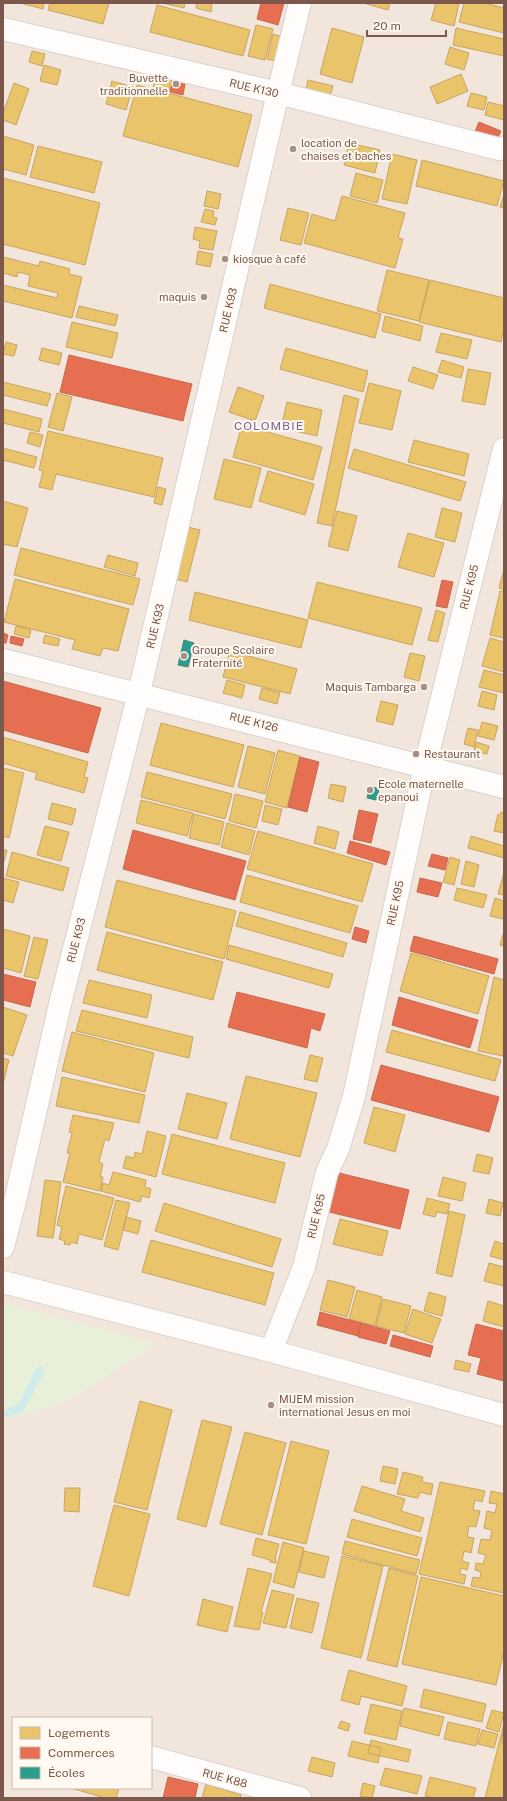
<svg xmlns="http://www.w3.org/2000/svg" width="507" height="1801" font-family="'Public Sans',sans-serif">
	<style>
		.residential { fill: #f2e6dc; fill-rule: evenodd }
		.green { fill: #e8f0d9 }
		.homes { fill: #e9c46a; stroke: #c8a461 }
		.shops { fill: #e76f51; stroke: #c7684f }
		.schools { fill: #2a9d8f; stroke: #42887b }
		.lines { fill: none; stroke-linecap: round; stroke-linejoin: round }
		.stream { stroke: #cfebea; stroke-width: 8 }
		.minor-casing { stroke: #d9d1cc; stroke-width: 24 }
		.minor { stroke: #fefdfc; stroke-width: 22 }
		.poi-dot { fill: #a78f84; stroke: #fff9f2; stroke-width: 1.5 }
		.labels { text-anchor: middle; stroke-width: 4; stroke-linejoin: round; paint-order: stroke }
		.poi-label { font-size: 11px; fill: #7b584b; stroke: #fff9f2; text-anchor: start }
		.street-label { font-size: 11px; fill: #7b584b; stroke: #fff9f2 }
		.neighbourhood-label { font-size: 12px; letter-spacing: 1px; fill: #806496; stroke: #fff9f2 }
	</style>
	<rect width="100%" height="100%" fill="#f9f4ee"/>
	<path class="residential" d="M 3,3 L 504,3 L 504,1798 L 3,1798 ZM 13,1718 L 151,1718 L 151,1788 L 13,1788 Z"/>
	<path class="green" d="M 3,1303 L 158,1344 L 67,1401 L 3,1420 Z"/>
	<path class="homes" d="M 20,3 L 44,3 L 43,9 Z
		M 50,3 L 109,3 L 103,24 L 48,10 Z
		M 162,3 L 185,3 L 184,8 Z
		M 197,3 L 212,3 L 211,12 L 196,8 Z
		M 363,3 L 390,3 L 388,10 Z
		M 436,3 L 459,3 L 454,26 L 431,20 Z
		M 464,3 L 485,3 L 504,8 L 504,33 L 459,22 Z
		M 157,5 L 250,30 L 243,56 L 150,32 Z
		M 256,25 L 273,29 L 265,60 L 248,56 Z
		M 332,28 L 364,37 L 352,83 L 320,74 Z
		M 456,28 L 504,39 L 504,56 L 453,45 Z
		M 273,34 L 286,38 L 280,62 L 267,59 Z
		M 450,47 L 469,53 L 464,70 L 445,64 Z
		M 32,51 L 45,54 L 42,66 L 29,62 Z
		M 44,65 L 61,70 L 57,85 L 40,81 Z
		M 461,74 L 468,91 L 437,104 L 430,87 Z
		M 156,77 L 172,81 L 169,92 L 153,88 Z
		M 308,80 L 333,86 L 328,103 L 304,97 Z
		M 112,81 L 133,87 L 126,110 L 106,104 Z
		M 14,83 L 29,89 L 16,125 L 3,120 L 3,113 Z
		M 137,85 L 252,115 L 238,167 L 123,136 Z
		M 471,93 L 487,97 L 484,110 L 467,106 Z
		M 488,102 L 504,106 L 504,120 L 485,115 Z
		M 3,136 L 34,145 L 26,175 L 3,169 Z
		M 349,143 L 380,150 L 375,173 L 344,165 Z
		M 38,146 L 102,162 L 94,193 L 30,177 Z
		M 392,154 L 417,160 L 407,204 L 382,199 Z
		M 422,160 L 504,181 L 497,206 L 416,186 Z
		M 356,173 L 383,180 L 377,203 L 350,196 Z
		M 3,178 L 100,203 L 85,265 L 3,244 Z
		M 207,191 L 221,194 L 218,209 L 204,206 Z
		M 504,194 L 504,208 L 500,207 Z
		M 342,196 L 405,213 L 398,238 L 403,239 L 395,268 L 304,243 L 312,214 L 335,221 Z
		M 288,208 L 309,213 L 301,245 L 280,240 Z
		M 205,209 L 214,211 L 213,217 L 217,218 L 215,225 L 201,222 Z
		M 195,227 L 217,231 L 213,250 L 199,248 L 200,241 L 193,239 Z
		M 198,251 L 213,254 L 210,267 L 196,264 Z
		M 3,257 L 39,266 L 40,261 L 70,269 L 69,274 L 82,277 L 72,318 L 3,301 L 3,285 L 57,298 L 58,293 L 28,286 L 30,275 L 18,272 L 17,277 L 3,273 Z
		M 387,270 L 429,280 L 419,321 L 377,311 Z
		M 430,280 L 504,298 L 504,328 L 501,342 L 419,322 Z
		M 270,284 L 381,314 L 375,338 L 264,308 Z
		M 79,306 L 118,315 L 115,326 L 76,317 Z
		M 385,316 L 423,326 L 420,341 L 382,331 Z
		M 72,322 L 118,333 L 112,358 L 66,347 Z
		M 441,333 L 472,340 L 467,359 L 436,352 Z
		M 6,342 L 17,345 L 14,356 L 3,354 Z
		M 42,348 L 62,353 L 59,365 L 39,360 Z
		M 286,348 L 368,371 L 363,392 L 280,369 Z
		M 442,360 L 464,367 L 461,378 L 438,372 Z
		M 413,367 L 438,375 L 433,389 L 408,381 Z
		M 468,369 L 491,373 L 485,405 L 462,401 Z
		M 3,382 L 51,394 L 47,406 L 3,395 Z
		M 369,383 L 401,391 L 392,430 L 359,423 Z
		M 238,387 L 264,396 L 255,421 L 229,412 Z
		M 57,393 L 72,397 L 63,431 L 48,427 Z
		M 344,395 L 359,399 L 332,526 L 317,523 Z
		M 287,402 L 322,410 L 317,436 L 281,428 Z
		M 3,409 L 42,419 L 39,432 L 3,423 Z
		M 242,425 L 322,447 L 313,480 L 233,457 Z
		M 48,431 L 163,458 L 154,497 L 56,474 L 52,490 L 39,487 L 43,471 L 39,470 Z
		M 30,432 L 43,435 L 40,447 L 27,443 Z
		M 414,440 L 469,454 L 464,476 L 408,462 Z
		M 3,448 L 37,457 L 34,468 L 3,460 Z
		M 354,449 L 466,482 L 460,501 L 348,468 Z
		M 224,459 L 261,468 L 251,508 L 214,499 Z
		M 268,471 L 314,484 L 305,515 L 259,501 Z
		M 158,487 L 166,489 L 162,505 L 154,503 Z
		M 3,501 L 28,508 L 17,547 L 3,544 Z
		M 442,508 L 462,513 L 455,542 L 435,537 Z
		M 337,511 L 357,516 L 348,551 L 328,546 Z
		M 188,527 L 200,530 L 187,582 L 175,579 Z
		M 408,533 L 444,543 L 434,577 L 398,567 Z
		M 21,548 L 140,579 L 133,605 L 14,575 Z
		M 108,555 L 138,563 L 135,576 L 104,567 Z
		M 504,569 L 504,590 L 499,588 Z
		M 15,579 L 129,609 L 118,651 L 103,648 L 100,656 L 72,649 L 75,640 L 4,622 Z
		M 317,582 L 422,608 L 412,645 L 308,618 Z
		M 500,591 L 504,592 L 504,638 L 490,635 Z
		M 195,592 L 308,620 L 301,648 L 189,620 Z
		M 436,610 L 445,613 L 438,642 L 428,640 Z
		M 16,626 L 31,630 L 29,638 L 14,634 Z
		M 45,635 L 60,639 L 58,646 L 43,643 Z
		M 490,638 L 504,642 L 504,672 L 482,666 Z
		M 230,651 L 297,669 L 290,694 L 223,677 Z
		M 410,653 L 425,656 L 419,681 L 404,677 Z
		M 484,670 L 504,675 L 504,693 L 479,687 Z
		M 227,680 L 245,685 L 242,698 L 223,693 Z
		M 262,688 L 280,693 L 277,704 L 259,699 Z
		M 482,691 L 497,695 L 494,710 L 478,706 Z
		M 381,701 L 398,705 L 393,725 L 376,721 Z
		M 482,722 L 498,726 L 494,740 L 478,736 Z
		M 161,723 L 244,745 L 233,787 L 150,765 Z
		M 468,728 L 478,730 L 474,747 L 464,744 Z
		M 3,737 L 88,762 L 84,777 L 88,778 L 84,793 L 35,779 L 37,773 L 3,763 Z
		M 476,742 L 489,746 L 487,754 L 474,751 Z
		M 248,746 L 275,753 L 265,794 L 238,787 Z
		M 278,750 L 300,756 L 287,808 L 265,802 Z
		M 3,768 L 24,773 L 9,838 L 3,836 Z
		M 147,772 L 232,794 L 225,819 L 141,797 Z
		M 331,784 L 346,787 L 343,802 L 328,798 Z
		M 235,794 L 263,801 L 256,828 L 229,821 Z
		M 141,800 L 193,813 L 187,836 L 136,823 Z
		M 52,803 L 76,809 L 72,825 L 48,819 Z
		M 265,805 L 282,809 L 278,825 L 262,821 Z
		M 501,812 L 504,813 L 504,833 L 494,831 L 498,814 L 500,815 Z
		M 194,814 L 224,822 L 219,845 L 189,838 Z
		M 227,823 L 255,831 L 249,855 L 221,847 Z
		M 45,826 L 69,832 L 61,861 L 37,855 Z
		M 318,826 L 339,832 L 335,849 L 314,843 Z
		M 258,831 L 373,864 L 362,902 L 247,869 Z
		M 471,836 L 504,846 L 504,858 L 468,848 Z
		M 3,850 L 7,850 L 3,865 Z
		M 12,852 L 69,868 L 63,891 L 6,876 Z
		M 450,857 L 460,860 L 454,885 L 443,882 Z
		M 466,861 L 479,865 L 474,887 L 461,884 Z
		M 504,872 L 504,895 L 498,894 Z
		M 247,875 L 358,906 L 350,933 L 240,902 Z
		M 3,878 L 19,882 L 13,903 L 3,900 Z
		M 117,880 L 236,911 L 224,959 L 105,927 Z
		M 457,888 L 487,895 L 483,908 L 454,900 Z
		M 495,898 L 504,901 L 504,919 L 490,916 Z
		M 240,912 L 347,943 L 343,957 L 236,926 Z
		M 3,929 L 30,936 L 21,973 L 3,968 Z
		M 504,931 L 504,946 L 500,945 Z
		M 107,932 L 223,962 L 213,1000 L 97,970 Z
		M 34,937 L 48,940 L 38,979 L 24,976 Z
		M 229,945 L 333,974 L 329,988 L 226,959 Z
		M 411,953 L 489,976 L 478,1014 L 400,991 Z
		M 494,977 L 504,980 L 503,1056 L 478,1051 Z
		M 89,980 L 152,995 L 147,1018 L 83,1003 Z
		M 3,1007 L 27,1015 L 13,1056 L 3,1053 Z
		M 82,1010 L 193,1037 L 189,1058 L 76,1031 Z
		M 392,1030 L 501,1060 L 495,1081 L 386,1052 Z
		M 72,1032 L 154,1053 L 145,1092 L 62,1071 Z
		M 310,1055 L 323,1058 L 317,1082 L 304,1079 Z
		M 3,1058 L 9,1060 L 3,1084 Z
		M 246,1076 L 317,1093 L 300,1157 L 230,1139 Z
		M 62,1077 L 145,1095 L 139,1123 L 56,1106 Z
		M 187,1093 L 227,1103 L 217,1139 L 178,1129 Z
		M 374,1107 L 405,1115 L 395,1152 L 364,1143 Z
		M 73,1115 L 114,1123 L 109,1141 L 105,1139 L 99,1162 L 103,1164 L 100,1177 L 103,1177 L 100,1191 L 63,1182 L 70,1153 L 67,1153 L 72,1133 L 69,1132 Z
		M 147,1131 L 166,1136 L 156,1177 L 123,1168 L 126,1156 L 134,1158 L 135,1152 L 142,1154 Z
		M 172,1134 L 285,1163 L 275,1203 L 162,1174 Z
		M 477,1154 L 493,1158 L 489,1174 L 473,1171 Z
		M 113,1172 L 146,1180 L 145,1187 L 151,1189 L 149,1198 L 142,1196 L 140,1202 L 101,1191 L 103,1183 L 109,1185 Z
		M 443,1177 L 466,1183 L 462,1201 L 438,1196 Z
		M 45,1180 L 61,1182 L 53,1238 L 37,1236 Z
		M 66,1186 L 114,1198 L 102,1240 L 79,1234 L 77,1244 L 71,1242 L 70,1245 L 64,1244 L 65,1241 L 59,1239 L 62,1227 L 57,1225 Z
		M 427,1198 L 450,1204 L 447,1214 L 437,1212 L 435,1217 L 423,1214 Z
		M 489,1199 L 503,1203 L 500,1216 L 486,1213 Z
		M 116,1200 L 130,1203 L 118,1250 L 104,1246 Z
		M 164,1203 L 281,1239 L 272,1267 L 155,1231 Z
		M 449,1211 L 465,1215 L 452,1277 L 436,1273 Z
		M 126,1217 L 141,1221 L 138,1234 L 123,1230 Z
		M 340,1219 L 388,1231 L 382,1256 L 333,1244 Z
		M 151,1240 L 274,1273 L 265,1305 L 142,1272 Z
		M 495,1241 L 504,1244 L 504,1260 L 490,1256 Z
		M 489,1263 L 504,1267 L 504,1286 L 484,1281 Z
		M 328,1280 L 355,1287 L 347,1317 L 320,1310 Z
		M 357,1290 L 382,1297 L 375,1326 L 349,1319 Z
		M 429,1292 L 446,1297 L 442,1316 L 424,1311 Z
		M 383,1299 L 411,1306 L 404,1333 L 376,1326 Z
		M 488,1301 L 504,1306 L 504,1327 L 483,1321 Z
		M 413,1309 L 441,1319 L 432,1343 L 405,1334 Z
		M 456,1360 L 471,1364 L 469,1372 L 454,1369 Z
		M 140,1401 L 172,1410 L 147,1510 L 114,1502 Z
		M 202,1420 L 232,1427 L 206,1527 L 177,1519 Z
		M 245,1432 L 286,1443 L 262,1535 L 220,1524 Z
		M 291,1441 L 329,1451 L 306,1544 L 268,1535 Z
		M 383,1466 L 398,1469 L 395,1484 L 380,1481 Z
		M 403,1472 L 423,1477 L 422,1482 L 433,1484 L 431,1495 L 420,1492 L 418,1498 L 397,1494 Z
		M 440,1482 L 485,1491 L 482,1502 L 475,1500 L 473,1510 L 480,1511 L 476,1527 L 469,1526 L 467,1537 L 474,1538 L 471,1553 L 464,1551 L 462,1561 L 469,1563 L 467,1570 L 461,1568 L 460,1574 L 466,1575 L 464,1584 L 419,1574 Z
		M 362,1486 L 405,1499 L 401,1511 L 424,1518 L 420,1532 L 354,1511 Z
		M 65,1488 L 80,1488 L 79,1512 L 64,1511 Z
		M 491,1491 L 504,1494 L 504,1593 L 471,1586 L 473,1577 L 480,1578 L 481,1572 L 475,1570 L 476,1563 L 483,1564 L 486,1555 L 478,1553 L 481,1539 L 490,1540 L 492,1530 L 484,1528 L 487,1511 L 495,1513 L 497,1504 L 489,1503 Z
		M 114,1505 L 150,1514 L 129,1596 L 93,1586 Z
		M 352,1519 L 422,1538 L 417,1556 L 347,1537 Z
		M 256,1538 L 279,1544 L 275,1559 L 276,1559 L 276,1563 L 270,1562 L 270,1560 L 252,1555 Z
		M 345,1541 L 420,1560 L 416,1574 L 342,1554 Z
		M 283,1542 L 304,1548 L 294,1588 L 273,1582 Z
		M 304,1551 L 329,1557 L 324,1578 L 299,1572 Z
		M 342,1556 L 383,1566 L 361,1658 L 321,1648 Z
		M 248,1568 L 272,1574 L 261,1612 L 263,1613 L 259,1630 L 234,1626 Z
		M 389,1568 L 418,1576 L 397,1667 L 367,1660 Z
		M 421,1577 L 504,1596 L 504,1651 L 496,1685 L 402,1664 Z
		M 272,1590 L 294,1595 L 286,1628 L 263,1623 Z
		M 297,1598 L 319,1603 L 312,1633 L 290,1628 Z
		M 203,1599 L 233,1607 L 227,1632 L 197,1625 Z
		M 349,1670 L 407,1686 L 402,1706 L 361,1696 L 359,1705 L 341,1700 Z
		M 424,1689 L 486,1704 L 482,1722 L 420,1707 Z
		M 371,1704 L 402,1711 L 396,1740 L 364,1733 Z
		M 404,1708 L 444,1717 L 439,1736 L 400,1726 Z
		M 492,1710 L 504,1713 L 499,1732 L 486,1728 Z
		M 341,1721 L 350,1724 L 348,1731 L 338,1728 Z
		M 448,1722 L 480,1729 L 476,1746 L 444,1739 Z
		M 504,1723 L 504,1796 L 503,1798 L 485,1798 Z
		M 482,1730 L 498,1734 L 494,1748 L 478,1744 Z
		M 503,1732 L 504,1732 L 504,1743 L 501,1742 Z
		M 371,1740 L 411,1750 L 408,1762 L 368,1753 Z
		M 352,1741 L 381,1748 L 378,1763 L 348,1756 Z
		M 312,1757 L 335,1763 L 332,1777 L 308,1771 Z
		M 385,1768 L 422,1776 L 417,1794 L 380,1785 Z
		M 430,1777 L 476,1788 L 473,1798 L 434,1798 L 425,1796 Z
		M 363,1783 L 375,1786 L 372,1798 L 360,1796 Z
		M 206,1784 L 241,1795 L 240,1798 L 202,1798 Z
		M 71,1788 L 119,1788 L 116,1798 L 105,1798 Z"/>
	<path class="shops" d="M 261,3 L 284,3 L 278,25 L 257,19 Z
		M 173,81 L 185,84 L 183,95 L 170,92 Z
		M 479,122 L 501,131 L 495,144 L 474,134 Z
		M 69,355 L 192,384 L 183,421 L 60,392 Z
		M 442,580 L 453,582 L 447,608 L 436,606 Z
		M 3,633 L 8,635 L 6,643 L 3,643 Z
		M 11,636 L 24,639 L 22,646 L 10,643 Z
		M 3,681 L 101,708 L 88,753 L 3,730 Z
		M 300,757 L 319,762 L 307,812 L 288,807 Z
		M 359,810 L 378,814 L 371,843 L 353,839 Z
		M 133,830 L 246,861 L 235,900 L 123,869 Z
		M 350,841 L 390,852 L 386,865 L 347,853 Z
		M 432,854 L 448,858 L 445,870 L 428,866 Z
		M 420,878 L 442,883 L 438,897 L 417,892 Z
		M 355,927 L 369,931 L 366,943 L 352,939 Z
		M 414,936 L 498,959 L 494,974 L 410,951 Z
		M 3,974 L 36,982 L 30,1007 L 3,1000 Z
		M 237,992 L 325,1014 L 320,1031 L 311,1028 L 307,1048 L 228,1027 Z
		M 399,997 L 478,1020 L 470,1048 L 392,1025 Z
		M 381,1065 L 499,1097 L 489,1132 L 371,1100 Z
		M 339,1173 L 409,1190 L 400,1229 L 329,1212 Z
		M 320,1312 L 361,1323 L 358,1336 L 317,1325 Z
		M 361,1323 L 390,1331 L 386,1344 L 358,1337 Z
		M 476,1324 L 504,1331 L 504,1381 L 477,1374 L 481,1358 L 468,1355 Z
		M 393,1335 L 433,1346 L 430,1357 L 390,1346 Z
		M 168,1777 L 198,1784 L 195,1798 L 163,1798 Z"/>
	<path class="schools" d="M 184,640 L 194,643 L 188,667 L 178,665 Z
		M 370,786 L 379,789 L 376,800 L 367,798 Z"/>
	<g class="lines">
		<path class="stream" d="M 3,1414 L 21,1408 L 40,1370"/>
		<g class="minor-casing">
			<path id="minor" d="M 3,29 L 278,93 L 499,149 L 504,148
				M 3,660 L 504,787
				M 3,1247 L 16,1197 L 60,1004 L 139,693 L 278,93 L 300,3
				M 3,1282 L 271,1351 L 504,1415
				M 271,1351 L 304,1267 L 327,1172 L 338,1149 L 354,1096 L 425,766 L 504,449
				M 151,1757 L 300,1798"/>
		</g>
		<use href="#minor" class="minor"/>
	</g>
	<g class="poi-dot">
		<circle cx="176" cy="84" r="4"/>
		<circle cx="293" cy="149" r="4"/>
		<circle cx="225" cy="259" r="4"/>
		<circle cx="204" cy="297" r="4"/>
		<circle cx="184" cy="656" r="4"/>
		<circle cx="424" cy="687" r="4"/>
		<circle cx="416" cy="754" r="4"/>
		<circle cx="370" cy="790" r="4"/>
		<circle cx="271" cy="1405" r="4"/>
	</g>
	<g class="labels">
		<g class="poi-label">
			<text x="168" y="82" text-anchor="end">Buvette<tspan x="168" dy="13">traditionnelle</tspan></text>
			<text x="301" y="147">location de<tspan x="301" dy="13">chaises et baches</tspan></text>
			<text x="233" y="263">kiosque à café</text>
			<text x="196" y="301" text-anchor="end">maquis</text>
			<text x="192" y="654">Groupe Scolaire<tspan x="192" dy="13">Fraternité</tspan></text>
			<text x="416" y="691" text-anchor="end">Maquis Tambarga</text>
			<text x="424" y="758">Restaurant</text>
			<text x="378" y="788">Ecole maternelle<tspan x="378" dy="13">epanoui</tspan></text>
			<text x="279" y="1403">MIJEM mission<tspan x="279" dy="13">international Jesus en moi</tspan></text>
		</g>
		<g class="street-label">
			<text transform="translate(254 88) rotate(13)" y="4">RUE K130</text>
			<text transform="translate(228 310) rotate(-77)" y="4">RUE K93</text>
			<text transform="translate(469 587) rotate(-76)" y="4">RUE K95</text>
			<text transform="translate(155 626) rotate(-77)" y="4">RUE K93</text>
			<text transform="translate(254 722) rotate(14)" y="4">RUE K126</text>
			<text transform="translate(395 903) rotate(-78)" y="4">RUE K95</text>
			<text transform="translate(76 940) rotate(-76)" y="4">RUE K93</text>
			<text transform="translate(316 1216) rotate(-77)" y="4">RUE K95</text>
			<text transform="translate(225 1778) rotate(15)" y="4">RUE K88</text>
		</g>
		<g class="neighbourhood-label">
			<text x="269" y="430">COLOMBIE</text>
		</g>
	</g>
	<rect width="507" height="1801" fill="none" stroke="#7b584b" stroke-width="8"/>
	<rect x="12" y="1717" width="140" height="72" fill="#fff9f2" stroke="#cab9af"/>
	<rect x="20" y="1727" width="20" height="12" fill="#e9c46a" stroke="#cab9af"/>
	<text x="48" y="1737" font-size="12" fill="#7b584b">Logements</text>
	<rect x="20" y="1747" width="20" height="12" fill="#e76f51" stroke="#cab9af"/>
	<text x="48" y="1757" font-size="12" fill="#7b584b">Commerces</text>
	<rect x="20" y="1767" width="20" height="12" fill="#2a9d8f" stroke="#cab9af"/>
	<text x="48" y="1777" font-size="12" fill="#7b584b">Écoles</text>
	<path d="M367 30v6h79v-6" fill="none" stroke="#7b584b" stroke-width="2"/>
	<text x="373" y="30" font-size="12" fill="#7b584b" stroke="#fff9f2" stroke-width="3" paint-order="stroke">20 m</text>
</svg>
